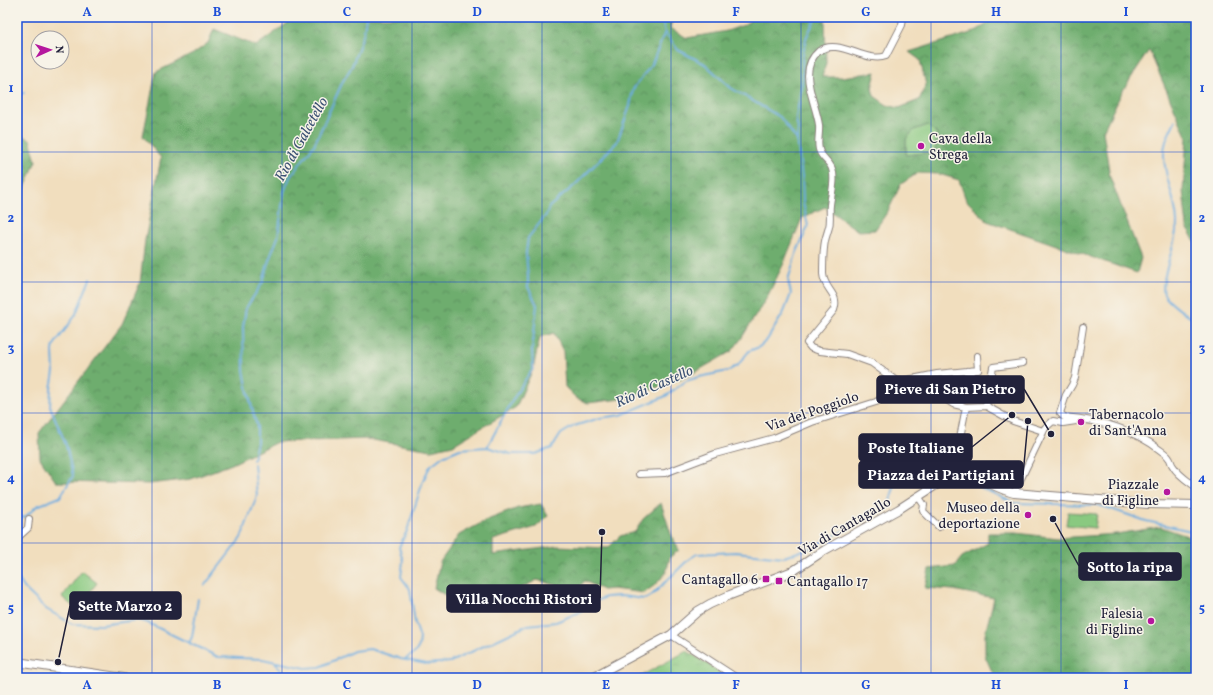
<svg xmlns="http://www.w3.org/2000/svg" width="1213" height="695" font-family="Vollkorn,serif">
	<style>
		.grass { fill: #89c980; stroke: #56765e }
		.forest { fill: url(#forest-crowns); stroke: #486854; fill-rule: evenodd }
		.park { fill: url(#park-tufts); stroke: #56765e }
		.lines { fill: none; stroke-linecap: round; stroke-linejoin: round }
		.stream { stroke: #6bacdf; stroke-width: 2 }
		.minor-casing { stroke: #8a807c; stroke-width: 8 }
		.tertiary-casing { stroke: #8a807c; stroke-width: 10 }
		.minor { stroke: #fff; stroke-width: 6 }
		.tertiary { stroke: #fff; stroke-width: 8 }
		.grid { fill: none; stroke: #1d4ed8; stroke-width: 1; stroke-opacity: 0.55 }
		.poi-dot { fill: #b5179e; stroke: #f7f3e8; stroke-width: 1.5 }
		.labels { text-anchor: middle; stroke-width: 3; stroke-linejoin: round; paint-order: stroke }
		.poi-label { font-size: 14px; fill: #22223b; stroke: #f7f3e8; text-anchor: end }
		.street-label { font-size: 14px; fill: #22223b; stroke: #f7f3e8 }
		.water-label { font-size: 15px; font-style: italic; fill: #3c5274; stroke: #f7f3e8 }
		.leader { fill: none; stroke: #22223b; stroke-width: 1.5 }
		.callout-dot { fill: #22223b; stroke: #f7f3e8; stroke-width: 1.5 }
		.callout { fill: #22223b; stroke: #22223b; stroke-width: 1.5 }
		.callout-label { font-size: 15px; text-anchor: middle; font-weight: bold; fill: #fff }
		.neatline { fill: none; stroke: #1d4ed8; stroke-width: 1.5 }
		.grid-label { font-size: 13px; text-anchor: middle; font-weight: bold; fill: #1d4ed8 }
	</style>
	<defs>
		<pattern id="forest-crowns" width="20" height="18" patternUnits="userSpaceOnUse"><rect width="20" height="18" fill="#6ead6e"/><path d="M2 6a3 3 0 1 1 6 0M12 15a3 3 0 1 1 6 0" fill="none" stroke="#5a8c5c"/></pattern>
		<pattern id="park-tufts" width="24" height="20" patternUnits="userSpaceOnUse"><rect width="24" height="20" fill="#89c980"/><path d="M3 7l-1-3M5 7V3M7 7l1-3M15 17l-1-3M17 17v-4M19 17l1-3" fill="none" stroke="#76ac70"/></pattern>
	</defs>
	<rect width="100%" height="100%" fill="#f7f3e8"/>
	<filter id="ink" filterUnits="userSpaceOnUse"><feTurbulence type="fractalNoise" baseFrequency=".025" numOctaves="2"/><feDisplacementMap in="SourceGraphic" scale="8" xChannelSelector="R" yChannelSelector="G"/><feConvolveMatrix kernelMatrix="1 2 1 2 8 2 1 2 1" color-interpolation-filters="sRGB"/></filter>
	<filter id="wash" filterUnits="userSpaceOnUse"><feTurbulence type="fractalNoise" baseFrequency=".012" numOctaves="4" result="noise"/><feDisplacementMap in="SourceGraphic" scale="16" xChannelSelector="R" yChannelSelector="G"/><feGaussianBlur stdDeviation="0.9" result="paint"/><feColorMatrix in="noise" values="0 0 0 0 0 0 0 0 0 0 0 0 0 0 0 0 0 1.4 0 .05"/><feComposite in="paint" operator="in"/></filter>
	<g filter="url(#wash)">
		<rect width="100%" height="100%" fill="#f1debe"/>
		<path class="grass" d="M 928,125 L 937,134 L 935,152 L 906,155 L 906,139 L 914,130 Z
			M 1068,512 L 1097,514 L 1095,528 L 1066,525 Z
			M 82,571 L 97,583 L 76,609 L 62,597 Z"/>
		<path class="forest" d="M 296,17 L 673,17 L 670,28 L 687,38 L 727,31 L 744,25 L 755,17 L 825,17 L 826,63 L 822,77 L 842,77 L 876,72 L 872,88 L 874,96 L 887,105 L 899,108 L 919,100 L 926,85 L 920,60 L 909,52 L 974,32 L 989,23 L 990,17 L 1196,17 L 1196,244 L 1187,227 L 1183,191 L 1187,138 L 1149,50 L 1122,92 L 1103,131 L 1110,177 L 1141,258 L 1137,273 L 987,221 L 966,200 L 959,180 L 939,174 L 918,173 L 901,184 L 888,211 L 875,230 L 858,231 L 825,207 L 802,218 L 783,265 L 766,299 L 741,339 L 732,351 L 690,375 L 629,398 L 588,403 L 576,398 L 565,387 L 563,351 L 554,333 L 540,337 L 533,369 L 516,407 L 453,445 L 431,450 L 367,439 L 277,442 L 232,464 L 191,479 L 150,484 L 56,482 L 40,458 L 39,433 L 122,324 L 140,283 L 145,240 L 161,158 L 143,136 L 156,72 L 193,54 L 208,43 L 214,29 L 256,46 ZM 928,125 L 937,134 L 935,152 L 906,155 L 906,139 L 914,130 Z
			M 17,135 L 19,135 L 30,139 L 36,161 L 25,188 L 17,199 Z
			M 661,503 L 671,534 L 679,550 L 670,557 L 666,573 L 655,585 L 644,593 L 613,589 L 603,590 L 585,581 L 570,596 L 563,587 L 537,580 L 509,594 L 459,604 L 434,588 L 440,562 L 459,535 L 487,520 L 518,508 L 541,504 L 548,516 L 536,527 L 493,540 L 493,555 L 558,546 L 608,548 L 620,536 L 635,532 L 643,519 Z
			M 1161,527 L 1196,539 L 1196,678 L 995,678 L 985,656 L 985,634 L 994,598 L 953,590 L 925,588 L 929,569 L 955,566 L 962,557 L 988,543 L 988,533 L 1016,533 L 1058,538 L 1116,534 Z"/>
		<path class="park" d="M 687,651 L 729,678 L 637,678 Z"/>
		<g class="lines">
			<path class="stream" d="M 661,17 L 665,32 L 678,50 L 705,64 L 731,88 L 780,117 L 797,140
				M 17,94 L 24,93
				M 1175,121 C 1170,132 1163,143 1164,156 C 1164,178 1176,199 1177,222 C 1178,240 1159,281 1164,294 C 1168,303 1187,315 1196,321
				M 487,447 C 502,421 514,393 533,369 L 532,350 L 537,305 L 528,287 L 528,276 L 526,253 L 528,238 L 546,215 L 549,207 L 575,185 L 617,142 L 630,106 L 633,89 L 652,64 L 665,32
				M 253,460 L 257,442 L 257,427 L 248,392 L 244,370 L 243,327 L 246,308 L 263,282 L 269,260 L 278,237 L 284,192 L 290,177 L 314,145 L 343,81 L 352,66 L 364,32 L 366,17
				M 958,476 L 1005,499 L 1015,503 L 1097,505 L 1108,508 L 1146,521 L 1196,532
				M 17,518 L 25,517 L 37,506 L 60,497 L 73,476 L 66,445 L 50,406 L 51,389 L 54,372 L 53,351 L 54,345 L 75,316 L 90,279
				M 17,577 L 25,589 L 46,609 L 72,624 L 101,625 L 136,620 L 146,622 L 218,657 L 262,659 L 306,668 L 320,667 L 354,651 L 370,649 L 401,659 L 427,664 L 450,662 L 528,625 L 556,622 L 578,613 L 591,603 L 606,597 L 621,596 L 644,599 L 651,596 L 689,559 L 697,554 L 735,552 L 784,557 L 815,546 L 889,506 C 891,498 892,488 898,482 C 912,465 931,467 950,473
				M 205,585 L 241,538 L 257,496 L 254,464
				M 189,643 L 192,637 L 198,599
				M 405,659 L 415,653 L 419,646 L 420,638 L 415,623 L 410,589 L 401,577 L 403,561 L 399,547 L 407,531 L 423,481 L 430,466 L 443,456 L 460,449 L 487,447 L 511,454 L 535,454 L 552,448 L 561,434 L 574,426 L 600,418 L 621,415 L 666,396 L 686,381 L 699,377 L 728,371 L 738,365 L 749,351 L 759,347 L 767,340 L 784,312 L 791,294 L 788,280 L 796,254 L 808,226 L 803,203 L 802,177 L 797,140 L 798,129 L 796,119 L 803,77 L 802,59 L 806,38 L 816,17
				M 274,661 L 287,678"/>
		</g>
	</g>
	<g filter="url(#ink)">
		<g class="lines">
			<g class="minor-casing">
				<path id="minor" d="M 903,17 L 902,25 L 886,56 C 866,64 838,37 819,51 C 796,70 816,102 819,125 C 820,134 816,145 820,152 C 823,159 830,162 832,169 C 836,180 831,194 830,205 C 829,212 831,220 829,227 C 828,231 826,236 825,241 C 823,251 823,264 823,274 C 824,290 840,294 834,310 L 807,343 L 811,348 L 820,351 L 847,354 L 872,363 L 903,386
					M 1083,327 L 1075,378 L 1072,385 L 1066,395 L 1060,413 L 1064,417 C 1096,420 1134,429 1160,450 C 1163,452 1167,455 1169,458 C 1171,460 1171,464 1173,466 C 1178,475 1188,481 1196,487
					M 967,371 L 979,384 L 990,386
					M 897,382 L 937,374 L 978,370 L 977,356
					M 986,406 L 993,367 L 1023,363
					M 986,406 L 1013,421 L 1043,431
					M 956,472 L 956,458 L 966,407 L 986,406
					M 639,474 L 665,473 L 715,454 L 774,438 L 812,422 L 876,402 L 903,386 L 915,387 L 944,398 L 953,404 L 966,407
					M 1014,493 L 1045,428 L 1053,421 L 1063,423 L 1076,421 L 1077,419
					M 918,496 L 924,505 L 923,511 L 939,527
					M 17,538 L 28,528 L 29,519
					M 671,635 L 737,678"/>
			</g>
			<g class="tertiary-casing">
				<path id="tertiary" d="M 17,662 L 124,678
					M 591,678 L 671,635 L 698,611 L 710,604 L 730,595 L 793,571 L 825,550 L 899,509 L 956,472 C 977,474 994,488 1014,493 L 1148,504 L 1196,505"/>
			</g>
			<use href="#minor" class="minor"/>
			<use href="#tertiary" class="tertiary"/>
		</g>
	</g>
	<path class="grid" d="M 152,17 L 152,678M 282,17 L 282,678M 412,17 L 412,678M 542,17 L 542,678M 671,17 L 671,678M 801,17 L 801,678M 931,17 L 931,678M 1061,17 L 1061,678M 17,152 L 1196,152M 17,282 L 1196,282M 17,413 L 1196,413M 17,543 L 1196,543"/>
	<g class="poi-dot">
		<circle cx="921" cy="146" r="4"/>
		<circle cx="1081" cy="422" r="4"/>
		<circle cx="1167" cy="492" r="4"/>
		<circle cx="1028" cy="515" r="4"/>
		<rect x="762" y="575" width="8" height="8" rx="2"/>
		<rect x="775" y="577" width="8" height="8" rx="2"/>
		<circle cx="1151" cy="621" r="4"/>
	</g>
	<g class="labels">
		<g class="poi-label">
			<text x="929" y="143" text-anchor="start">Cava della<tspan x="929" dy="16">Strega</tspan></text>
			<text x="1089" y="419" text-anchor="start">Tabernacolo<tspan x="1089" dy="16">di Sant'Anna</tspan></text>
			<text x="1159" y="489">Piazzale<tspan x="1159" dy="16">di Figline</tspan></text>
			<text x="1020" y="512">Museo della<tspan x="1020" dy="16">deportazione</tspan></text>
			<text x="758" y="584">Cantagallo 6</text>
			<text x="787" y="586" text-anchor="start">Cantagallo 17</text>
			<text x="1143" y="618">Falesia<tspan x="1143" dy="16">di Figline</tspan></text>
		</g>
		<g class="street-label">
			<text transform="translate(812 411) rotate(-19)" y="5">Via del Poggiolo</text>
			<text transform="translate(844 526) rotate(-30)" y="5">Via di Cantagallo</text>
		</g>
		<g class="water-label">
			<text transform="translate(301 139) rotate(-61)" y="5">Rio di Galcetello</text>
			<text transform="translate(654 386) rotate(-24)" y="5">Rio di Castello</text>
		</g>
	</g>
	<path class="leader" d="M1051 434L1024 389M1012 415L972 447M1028 421L1023 475M1053 519L1079 566M602 532L600 598M58 662L70 606"/>
	<g class="callout-dot">
		<circle cx="1051" cy="434" r="4"/>
		<circle cx="1012" cy="415" r="4"/>
		<circle cx="1028" cy="421" r="4"/>
		<circle cx="1053" cy="519" r="4"/>
		<circle cx="602" cy="532" r="4"/>
		<circle cx="58" cy="662" r="4"/>
	</g>
	<g class="callout">
		<rect x="877" y="376" width="147" height="27" rx="4"/>
		<rect x="859" y="434" width="113" height="27" rx="4"/>
		<rect x="859" y="461" width="164" height="27" rx="4"/>
		<rect x="1079" y="553" width="102" height="27" rx="4"/>
		<rect x="447" y="585" width="153" height="27" rx="4"/>
		<rect x="70" y="592" width="111" height="27" rx="4"/>
	</g>
	<g class="callout-label">
		<text x="950" y="394">Pieve di San Pietro</text>
		<text x="916" y="453">Poste Italiane</text>
		<text x="941" y="480">Piazza dei Partigiani</text>
		<text x="1130" y="572">Sotto la ripa</text>
		<text x="524" y="604">Villa Nocchi Ristori</text>
		<text x="125" y="611">Sette Marzo 2</text>
	</g>
	<rect width="1213" height="695" fill="none" stroke="#f7f3e8" stroke-width="44"/>
	<g transform="translate(50 50) rotate(87)"><circle r="19" fill="#f7f3e8" stroke="#a29fa3"/>
	<path d="M0-3L7 15L0 10L-7 15Z" fill="#b5179e"/>
	<text y="-6" font-size="11" font-weight="bold" text-anchor="middle" fill="#22223b">N</text>
	</g>
	<rect x="22" y="22" width="1169" height="651" class="neatline"/>
	<g class="grid-label">
		<text x="87" y="16">A</text>
		<text x="217" y="16">B</text>
		<text x="347" y="16">C</text>
		<text x="477" y="16">D</text>
		<text x="606" y="16">E</text>
		<text x="736" y="16">F</text>
		<text x="866" y="16">G</text>
		<text x="996" y="16">H</text>
		<text x="1126" y="16">I</text>
		<text x="11" y="92">1</text>
		<text x="1202" y="92">1</text>
		<text x="11" y="222">2</text>
		<text x="1202" y="222">2</text>
		<text x="11" y="352">3</text>
		<text x="1202" y="352">3</text>
		<text x="11" y="482">4</text>
		<text x="1202" y="482">4</text>
		<text x="11" y="612">5</text>
		<text x="1202" y="612">5</text>
		<text x="87" y="689">A</text>
		<text x="217" y="689">B</text>
		<text x="347" y="689">C</text>
		<text x="477" y="689">D</text>
		<text x="606" y="689">E</text>
		<text x="736" y="689">F</text>
		<text x="866" y="689">G</text>
		<text x="996" y="689">H</text>
		<text x="1126" y="689">I</text>
	</g>
</svg>
